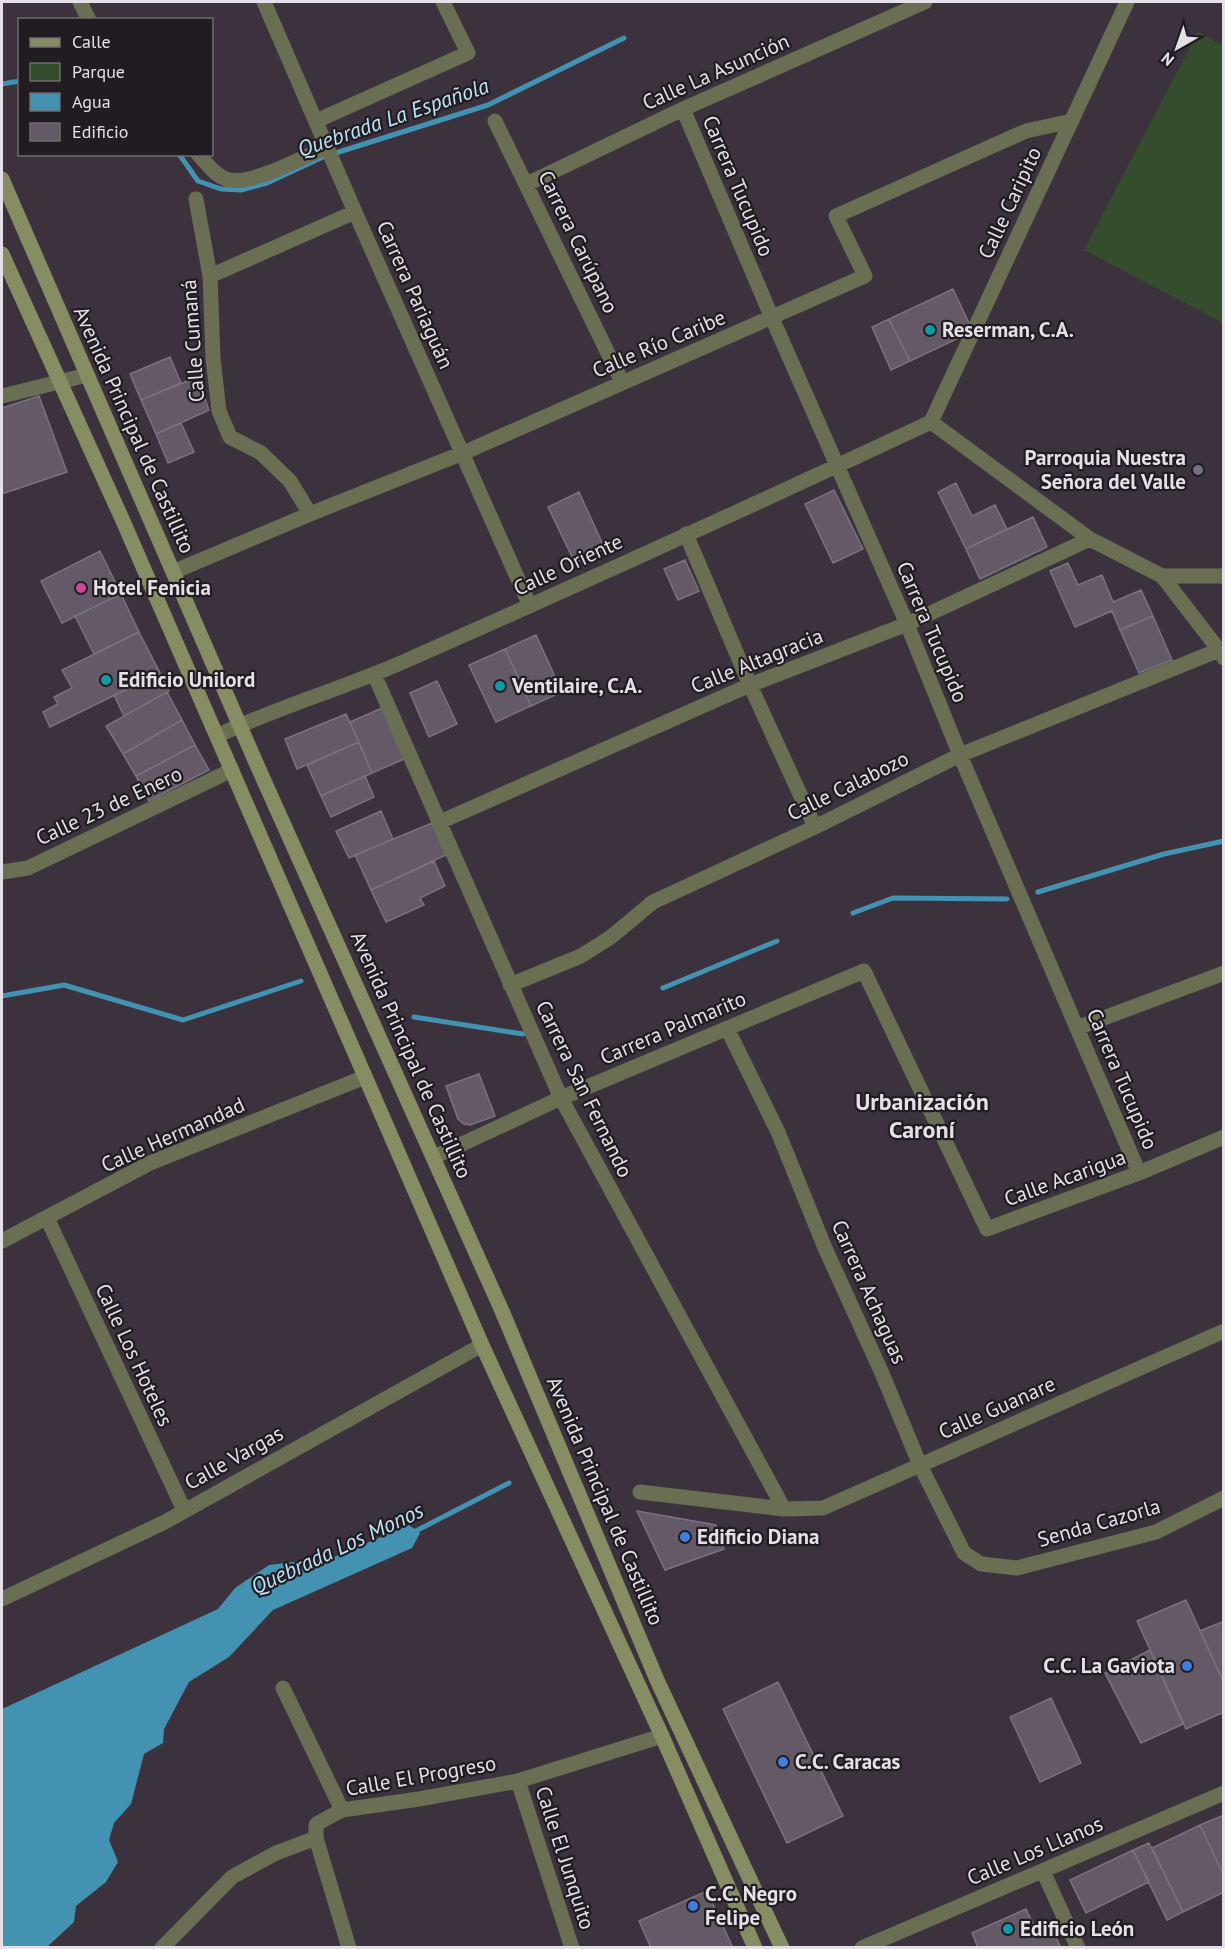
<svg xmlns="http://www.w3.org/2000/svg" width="1225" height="1949" font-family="'PT Sans',sans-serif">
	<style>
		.green { fill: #344e2d }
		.water { fill: #4392b2 }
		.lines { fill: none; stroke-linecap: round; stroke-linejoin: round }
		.stream { stroke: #4392b2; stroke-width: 5 }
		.building { fill: #645a67; stroke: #7c717f; stroke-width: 1.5 }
		.minor { stroke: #6a6e53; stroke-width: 15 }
		.secondary { stroke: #878d62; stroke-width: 15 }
		.culture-dot { fill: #0f9aa8; stroke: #201c21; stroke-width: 2 }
		.worship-dot { fill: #6b7280; stroke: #201c21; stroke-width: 2 }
		.hotel-dot { fill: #d1479c; stroke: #201c21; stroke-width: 2 }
		.shop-dot { fill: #3f7fe0; stroke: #201c21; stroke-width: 2 }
		.labels { text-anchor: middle; stroke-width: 4.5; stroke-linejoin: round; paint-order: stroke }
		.street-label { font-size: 21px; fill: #e5dfe7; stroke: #201c21 }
		.poi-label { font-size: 21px; font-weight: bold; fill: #e5dfe7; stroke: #201c21; text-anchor: start }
		.water-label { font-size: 22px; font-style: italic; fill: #bde4f6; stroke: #201c21 }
		.quarter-label { font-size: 24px; font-weight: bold; fill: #e5dfe7; stroke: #201c21 }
	</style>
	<rect width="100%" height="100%" fill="#3b323e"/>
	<path class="green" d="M 1198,32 L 1223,45 L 1223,323 L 1084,250 Z"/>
	<path class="water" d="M 409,1525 L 420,1533 L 412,1548 L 273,1610 L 229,1657 L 189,1682 L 164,1729 L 163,1743 L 144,1754 L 131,1804 L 114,1823 L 109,1840 L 118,1862 L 106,1882 L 76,1906 L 74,1922 L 47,1947 L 2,1947 L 2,1709 L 218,1609 L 235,1588 L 269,1565 L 334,1557 Z"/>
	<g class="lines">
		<path class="stream" d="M 2,84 L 20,81
			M 179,154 L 198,181 L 221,189 L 241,190 L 267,183 L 323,157 L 488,105 L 624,38
			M 1038,892 L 1164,854 L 1224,841
			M 853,913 L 893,898 L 1007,899
			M 663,988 L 777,941
			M 2,996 L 64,985 L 183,1020 L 301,981
			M 414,1017 L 523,1034
			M 412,1533 L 509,1483"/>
	</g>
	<path class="building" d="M 953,289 L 969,323 L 961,337 L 910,361 L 889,319 Z
		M 889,319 L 910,361 L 891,370 L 872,327 Z
		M 170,357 L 181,383 L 141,400 L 130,374 Z
		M 197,377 L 209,410 L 156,434 L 141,400 Z
		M 39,396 L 67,472 L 2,494 L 2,408 Z
		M 181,423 L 194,452 L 168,463 L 156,434 Z
		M 956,483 L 972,516 L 995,505 L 1007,529 L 966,549 L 938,492 Z
		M 834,490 L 863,549 L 833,563 L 805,504 Z
		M 579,492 L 605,549 L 575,563 L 548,507 Z
		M 1033,517 L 1047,547 L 980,579 L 966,549 Z
		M 100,551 L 121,594 L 62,623 L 41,581 Z
		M 685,560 L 699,591 L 678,600 L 664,569 Z
		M 1068,563 L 1078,585 L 1102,575 L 1113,602 L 1141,590 L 1153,616 L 1120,630 L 1112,611 L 1075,627 L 1050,571 Z
		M 121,594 L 139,632 L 94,654 L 75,616 Z
		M 1153,616 L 1172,660 L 1139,673 L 1120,630 Z
		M 139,632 L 160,673 L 50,727 L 43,712 L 58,704 L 54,697 L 72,688 L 62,670 Z
		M 536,635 L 562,692 L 531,706 L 505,649 Z
		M 505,649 L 531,706 L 496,722 L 469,665 Z
		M 160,673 L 169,691 L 124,716 L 114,695 Z
		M 437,681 L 457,724 L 429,737 L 410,693 Z
		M 167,692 L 182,720 L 123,754 L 106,726 Z
		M 382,708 L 404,759 L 372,773 L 350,722 Z
		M 346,714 L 359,742 L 297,769 L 285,739 Z
		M 182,720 L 195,745 L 136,776 L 123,754 Z
		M 359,742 L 372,773 L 321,796 L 307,765 Z
		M 195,745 L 209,770 L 149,801 L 136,776 Z
		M 365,776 L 374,797 L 331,817 L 321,796 Z
		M 381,811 L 393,839 L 349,858 L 336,831 Z
		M 432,823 L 446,855 L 371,890 L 355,855 Z
		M 434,861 L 445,886 L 420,898 L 424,905 L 386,922 L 371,890 Z
		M 479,1074 L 495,1116 L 470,1125 L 464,1124 L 458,1119 L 446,1086 Z
		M 637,1511 L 716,1525 L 724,1549 L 665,1570 Z
		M 1186,1600 L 1224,1683 L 1224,1712 L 1186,1729 L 1137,1621 Z
		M 1224,1621 L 1224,1683 L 1200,1631 Z
		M 1150,1650 L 1183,1724 L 1141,1743 L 1105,1673 Z
		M 778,1682 L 843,1816 L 787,1843 L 723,1709 Z
		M 1051,1698 L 1081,1763 L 1040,1782 L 1010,1717 Z
		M 1224,1815 L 1224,1876 L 1200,1825 Z
		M 1200,1825 L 1224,1876 L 1224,1892 L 1183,1912 L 1152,1848 Z
		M 1149,1843 L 1183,1912 L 1167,1920 L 1133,1850 Z
		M 1133,1850 L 1149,1882 L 1086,1913 L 1070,1880 Z
		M 707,1891 L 733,1948 L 651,1948 L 639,1921 Z
		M 1026,1909 L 1037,1932 L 1051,1926 L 1061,1948 L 978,1948 L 972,1933 Z"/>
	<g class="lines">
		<path class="minor" d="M 80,2 L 89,20
			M 264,2 L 355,212 L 530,606
			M 683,109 L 772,318 L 907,624 L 960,755 L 1139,1173
			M 316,121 L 468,53 L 443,2
			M 495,121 L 622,382
			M 198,154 C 207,164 217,178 230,180 C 253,185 305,156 327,147
			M 527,184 L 683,109 L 925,2
			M 196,199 L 210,276 L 213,358 L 219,411 L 230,437 L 261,453 L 290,481 L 310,514
			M 210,276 L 355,212
			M 2,396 L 87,375
			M 931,422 L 1127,2
			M 931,422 L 1090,539 L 1162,576 L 1219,650 L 1224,658
			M 686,534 L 750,685 L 815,827
			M 173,572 L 310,514 L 463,453 L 865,276 L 836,216 L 1026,131 L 1072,121
			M 1162,576 L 1224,576
			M 374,674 L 561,1098 L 784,1509
			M 217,736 C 277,707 342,689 403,662 C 580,584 756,504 931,422
			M 440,822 L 750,685 L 907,624 L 1090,539
			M 2,872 L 28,868 L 232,770
			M 510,985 L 581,956 L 611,937 L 653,902 L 815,827 L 960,755 L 1219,650
			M 727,1028 L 778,1132 L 825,1248 L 881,1371 L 920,1465 L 964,1553 L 981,1564 L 1017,1568 L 1156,1532 L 1224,1498
			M 1077,1028 L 1224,973
			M 434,1157 L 561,1098 L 864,971 L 987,1229 L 1139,1173 L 1224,1137
			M 47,1218 L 184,1510
			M 2,1241 L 150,1163 L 365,1077
			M 640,1492 L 784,1509 L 823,1508 L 1224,1331
			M 2,1599 L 163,1523 L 482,1345
			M 283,1688 L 342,1810
			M 518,1781 L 572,1948
			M 316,1838 L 349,1948
			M 1043,1871 L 1078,1948
			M 162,1948 L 232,1877 L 276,1853 L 316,1838 L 316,1825 L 318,1823 L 342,1810 L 419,1799 L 518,1781 L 662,1736
			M 862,1948 L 1224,1793"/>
		<path class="secondary" d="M 2,179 L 257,765 L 502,1311 L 657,1680 L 782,1948
			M 2,254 L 123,521 L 482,1345 L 662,1736 L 755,1948"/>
	</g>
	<g class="culture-dot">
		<circle cx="930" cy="330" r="6"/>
		<circle cx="106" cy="680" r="6"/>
		<circle cx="500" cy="686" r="6"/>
		<circle cx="1008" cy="1929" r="6"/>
	</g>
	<circle class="worship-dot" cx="1198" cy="470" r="6"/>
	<circle class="hotel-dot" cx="81" cy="588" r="6"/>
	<g class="shop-dot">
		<circle cx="685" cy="1537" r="6"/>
		<circle cx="1187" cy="1666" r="6"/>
		<circle cx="783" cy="1762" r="6"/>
		<circle cx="693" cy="1906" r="6"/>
	</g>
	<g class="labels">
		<g class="street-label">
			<text transform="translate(716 72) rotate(-24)" y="7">Calle La Asunción</text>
			<text transform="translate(738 186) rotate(67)" y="7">Carrera Tucupido</text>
			<text transform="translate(1010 203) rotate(-65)" y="7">Calle Caripito</text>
			<text transform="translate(578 242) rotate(64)" y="7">Carrera Carúpano</text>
			<text transform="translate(415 295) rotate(66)" y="7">Carrera Pariaguán</text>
			<text transform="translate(193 341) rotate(-94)" y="7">Calle Cumaná</text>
			<text transform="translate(659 344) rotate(-23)" y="7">Calle Río Caribe</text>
			<text transform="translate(134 430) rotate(66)" y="7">Avenida Principal de Castillito</text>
			<text transform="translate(568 565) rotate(-25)" y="7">Calle Oriente</text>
			<text transform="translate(932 632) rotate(67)" y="7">Carrera Tucupido</text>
			<text transform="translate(757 661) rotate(-22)" y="7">Calle Altagracia</text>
			<text transform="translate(848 786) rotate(-26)" y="7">Calle Calabozo</text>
			<text transform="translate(109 806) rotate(-25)" y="7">Calle 23 de Enero</text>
			<text transform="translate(673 1028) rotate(-23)" y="7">Carrera Palmarito</text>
			<text transform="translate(411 1055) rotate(66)" y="7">Avenida Principal de Castillito</text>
			<text transform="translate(1122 1079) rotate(67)" y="7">Carrera Tucupido</text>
			<text transform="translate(584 1089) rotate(64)" y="7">Carrera San Fernando</text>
			<text transform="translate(173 1135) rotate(-24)" y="7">Calle Hermandad</text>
			<text transform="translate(1065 1178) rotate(-20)" y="7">Calle Acarigua</text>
			<text transform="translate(869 1292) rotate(66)" y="7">Carrera Achaguas</text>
			<text transform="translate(134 1355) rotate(65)" y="7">Calle Los Hoteles</text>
			<text transform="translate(997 1408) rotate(-24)" y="7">Calle Guanare</text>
			<text transform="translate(234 1458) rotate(-29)" y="7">Calle Vargas</text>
			<text transform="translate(605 1501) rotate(67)" y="7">Avenida Principal de Castillito</text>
			<text transform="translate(1099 1523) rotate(-16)" y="7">Senda Cazorla</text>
			<text transform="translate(421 1776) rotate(-10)" y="7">Calle El Progreso</text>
			<text transform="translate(1035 1851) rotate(-23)" y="7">Calle Los Llanos</text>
			<text transform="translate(565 1858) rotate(72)" y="7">Calle El Junquito</text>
		</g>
		<g class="poi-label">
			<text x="942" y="337">Reserman, C.A.</text>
			<text x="1186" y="465" text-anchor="end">Parroquia Nuestra<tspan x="1186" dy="24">Señora del Valle</tspan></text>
			<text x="93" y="595">Hotel Fenicia</text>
			<text x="118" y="687">Edificio Unilord</text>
			<text x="512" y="693">Ventilaire, C.A.</text>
			<text x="697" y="1544">Edificio Diana</text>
			<text x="1175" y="1673" text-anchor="end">C.C. La Gaviota</text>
			<text x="795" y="1769">C.C. Caracas</text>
			<text x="705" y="1901">C.C. Negro<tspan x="705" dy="24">Felipe</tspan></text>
			<text x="1020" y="1936">Edificio León</text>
		</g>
		<g class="water-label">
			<text transform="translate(393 117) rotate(-19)" y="8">Quebrada La Española</text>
			<text transform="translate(337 1548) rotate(-25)" y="8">Quebrada Los Monos</text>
		</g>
		<g class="quarter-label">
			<text x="922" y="1110">Urbanización<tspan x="922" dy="28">Caroní</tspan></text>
		</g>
	</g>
	<rect width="1225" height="1949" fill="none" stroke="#e5dfe7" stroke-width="6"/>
	<rect x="18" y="18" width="195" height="138" fill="#201c21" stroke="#6f6a70" stroke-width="1.5"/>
	<rect x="30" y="38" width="30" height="9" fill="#878d62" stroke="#6f6a70" stroke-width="1.5"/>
	<text x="72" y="48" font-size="18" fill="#e5dfe7">Calle</text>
	<rect x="30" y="63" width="30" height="18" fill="#344e2d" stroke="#6f6a70" stroke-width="1.5"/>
	<text x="72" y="78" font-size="18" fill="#e5dfe7">Parque</text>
	<rect x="30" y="93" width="30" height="18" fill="#4392b2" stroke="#6f6a70" stroke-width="1.5"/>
	<text x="72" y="108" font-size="18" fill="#e5dfe7">Agua</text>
	<rect x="30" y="123" width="30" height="18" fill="#645a67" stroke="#6f6a70" stroke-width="1.5"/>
	<text x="72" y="138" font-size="18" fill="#e5dfe7">Edificio</text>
	<g transform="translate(1177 48) rotate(220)" stroke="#201c21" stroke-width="4.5" paint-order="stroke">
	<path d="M0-4.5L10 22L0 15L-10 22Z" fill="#e5dfe7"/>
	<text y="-9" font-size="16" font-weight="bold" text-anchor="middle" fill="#e5dfe7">N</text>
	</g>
</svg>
